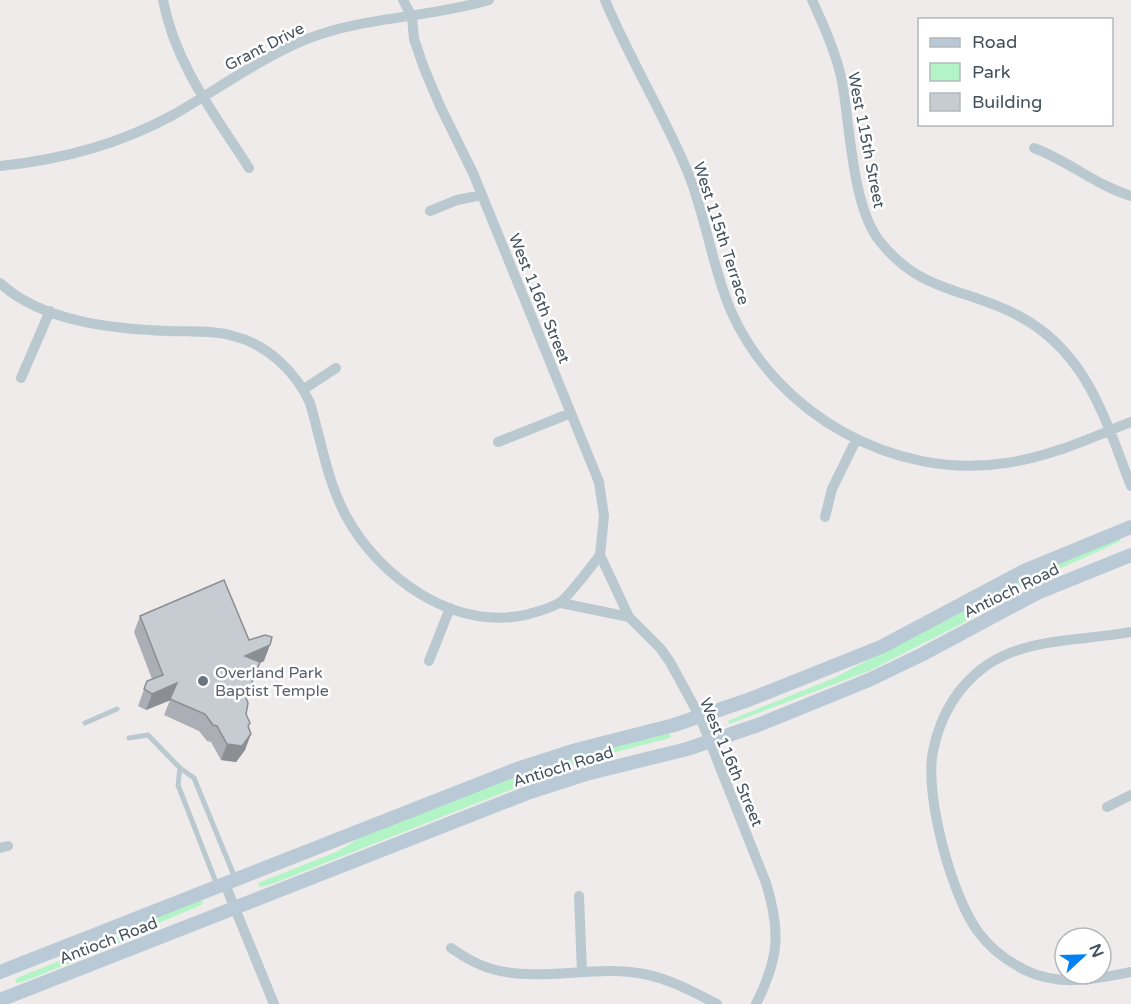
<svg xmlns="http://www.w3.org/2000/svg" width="1131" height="1004" font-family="'Varela Round',sans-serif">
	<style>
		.green { fill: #b2f4c6 }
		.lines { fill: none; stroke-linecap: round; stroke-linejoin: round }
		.service { stroke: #bac8d0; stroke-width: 5 }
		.minor { stroke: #bac8d0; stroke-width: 10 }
		.secondary { stroke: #b9cad6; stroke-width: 14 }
		.wall { fill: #abafb5 }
		.shaded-wall { fill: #8b8f93 }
		.building { fill: #c7ccd2; stroke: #8b8f93; stroke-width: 1.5 }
		.worship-dot { fill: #6b7280; stroke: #fff; stroke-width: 2 }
		.labels { text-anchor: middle; stroke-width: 5; stroke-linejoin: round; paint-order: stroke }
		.street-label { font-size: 16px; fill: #42515b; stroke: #fff }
		.worship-label { font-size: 16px; fill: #5b616d; stroke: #fff; text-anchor: start }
	</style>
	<rect width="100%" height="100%" fill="#efebeb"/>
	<path class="green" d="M 1119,538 L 1121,541 L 1010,591 L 963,623 L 869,671 L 729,724 L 728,721 L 735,718 L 834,678 L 1013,583 Z
		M 669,733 L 671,737 L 666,739 L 581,761 L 530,782 L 272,884 L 260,887 L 258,883 L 268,879 L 336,852 L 367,834 L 552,762 Z
		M 202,900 L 203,903 L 201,905 L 154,925 L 115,945 L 25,981 L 16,983 L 15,980 L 19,977 L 110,941 L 161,915 Z"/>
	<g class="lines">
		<path class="service" d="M 85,723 L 117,709
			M 129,738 L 148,735 L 180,768 L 194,778 L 235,878
			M 180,768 L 178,785 L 217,885"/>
		<path class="minor" d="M 163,0 C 175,64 215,115 249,168
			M 403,0 L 412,17 L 414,39 L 424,68 L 440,106 L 473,173 L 599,482 L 604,516 L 600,555 L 629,617 L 660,648 L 670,662 L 700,717 L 766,883 C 781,932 779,958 756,1004
			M 605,0 C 629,58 662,111 686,168 C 706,214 711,265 731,311 C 777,415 894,480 1006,463 C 1050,457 1090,438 1131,422
			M 812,0 C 824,26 836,53 842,81 C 850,126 852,203 878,239 C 920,294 965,287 1019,316 C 1087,352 1105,419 1131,486
			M 1034,148 C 1069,161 1095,185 1131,196
			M 0,166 C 60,160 120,144 173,115 C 218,89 259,59 307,39 C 366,16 429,18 489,0
			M 430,211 L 457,200 L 482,195
			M 0,283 C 42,322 114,329 169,331 C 190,332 213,330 233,336 C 267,344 296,372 310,403 C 321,440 327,481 346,516 C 379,577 452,630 525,615 C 536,612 549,609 559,603 C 568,598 592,565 600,555
			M 21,378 L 50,311
			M 304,389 L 336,368
			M 498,442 L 571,413
			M 825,517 L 832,489 L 856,440
			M 561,603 L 629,617
			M 1131,632 C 1084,641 1028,637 987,665 C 957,686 940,717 933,751 C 924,795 952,898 979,933 C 991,949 1007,961 1025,970 C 1059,987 1095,979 1131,972
			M 429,661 L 450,608
			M 1107,807 L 1131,795
			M 0,848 L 8,846
			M 225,884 L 274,1004
			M 579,896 L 582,972
			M 451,948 C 464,957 477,965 492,969 C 541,983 594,964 644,974 C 670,979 693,992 717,1004"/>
		<path class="secondary" d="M 0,972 L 517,769 L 576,750 L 674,725 L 748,700 L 881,647 L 1024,571 L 1131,527
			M 0,1000 L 530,792 L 586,774 L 687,749 L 758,725 L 869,680 L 923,654 L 1037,593 L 1131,555"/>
	</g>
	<path class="wall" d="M 140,616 L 249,640 L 264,661 L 260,663 L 246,698 L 246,714 L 250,723 L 248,727 L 245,750 L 236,762 L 221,760 L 211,742 L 207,741 L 199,731 L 164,715 L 170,700 L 146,710 L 138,706 L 147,681 L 152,679 L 134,632 Z"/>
	<path class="shaded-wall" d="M 270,645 L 264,661 L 239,672 L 245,656 Z
		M 177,683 L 171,700 L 146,710 L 152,694 Z
		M 251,734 L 245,750 L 236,762 L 221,760 L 227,744 Z"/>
	<path class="building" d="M 224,580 L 249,640 L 265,635 L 272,637 L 270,645 L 245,656 L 260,662 L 246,698 L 248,703 L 246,714 L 250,723 L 248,726 L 251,734 L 242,746 L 227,744 L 217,726 L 213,725 L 205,714 L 170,699 L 177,683 L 152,694 L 144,689 L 147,681 L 163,675 L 140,616 Z"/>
	<circle class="worship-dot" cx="203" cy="681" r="6"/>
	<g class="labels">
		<g class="street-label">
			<text transform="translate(264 46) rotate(-27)" y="6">Grant Drive</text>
			<text transform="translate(867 140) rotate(79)" y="6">West 115th Street</text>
			<text transform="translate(722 233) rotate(72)" y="6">West 115th Terrace</text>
			<text transform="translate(540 298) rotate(68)" y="6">West 116th Street</text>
			<text transform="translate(1011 590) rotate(-26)" y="6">Antioch Road</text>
			<text transform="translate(732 762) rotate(67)" y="6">West 116th Street</text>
			<text transform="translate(563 766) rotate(-17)" y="6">Antioch Road</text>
			<text transform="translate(108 940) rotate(-21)" y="6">Antioch Road</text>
		</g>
		<g class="worship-label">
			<text x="215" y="678">Overland Park<tspan x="215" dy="18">Baptist Temple</tspan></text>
		</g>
	</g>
	<rect x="918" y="18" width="195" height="108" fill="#ffffff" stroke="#b3b9bd" stroke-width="1.5"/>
	<rect x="930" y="38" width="30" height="9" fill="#b9cad6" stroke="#b3b9bd" stroke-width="1.5"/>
	<text x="972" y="48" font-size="18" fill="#42515b">Road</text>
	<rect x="930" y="63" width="30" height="18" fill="#b2f4c6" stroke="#b3b9bd" stroke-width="1.5"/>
	<text x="972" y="78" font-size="18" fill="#42515b">Park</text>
	<rect x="930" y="93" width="30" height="18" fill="#c7ccd2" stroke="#b3b9bd" stroke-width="1.5"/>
	<text x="972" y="108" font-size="18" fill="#42515b">Building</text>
	<g transform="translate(1083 956) rotate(68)"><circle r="28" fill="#ffffff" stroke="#b3b9bd" stroke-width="1.5"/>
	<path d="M0-4.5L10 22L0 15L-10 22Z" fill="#0380f1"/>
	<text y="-9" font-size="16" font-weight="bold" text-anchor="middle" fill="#42515b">N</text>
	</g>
</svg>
